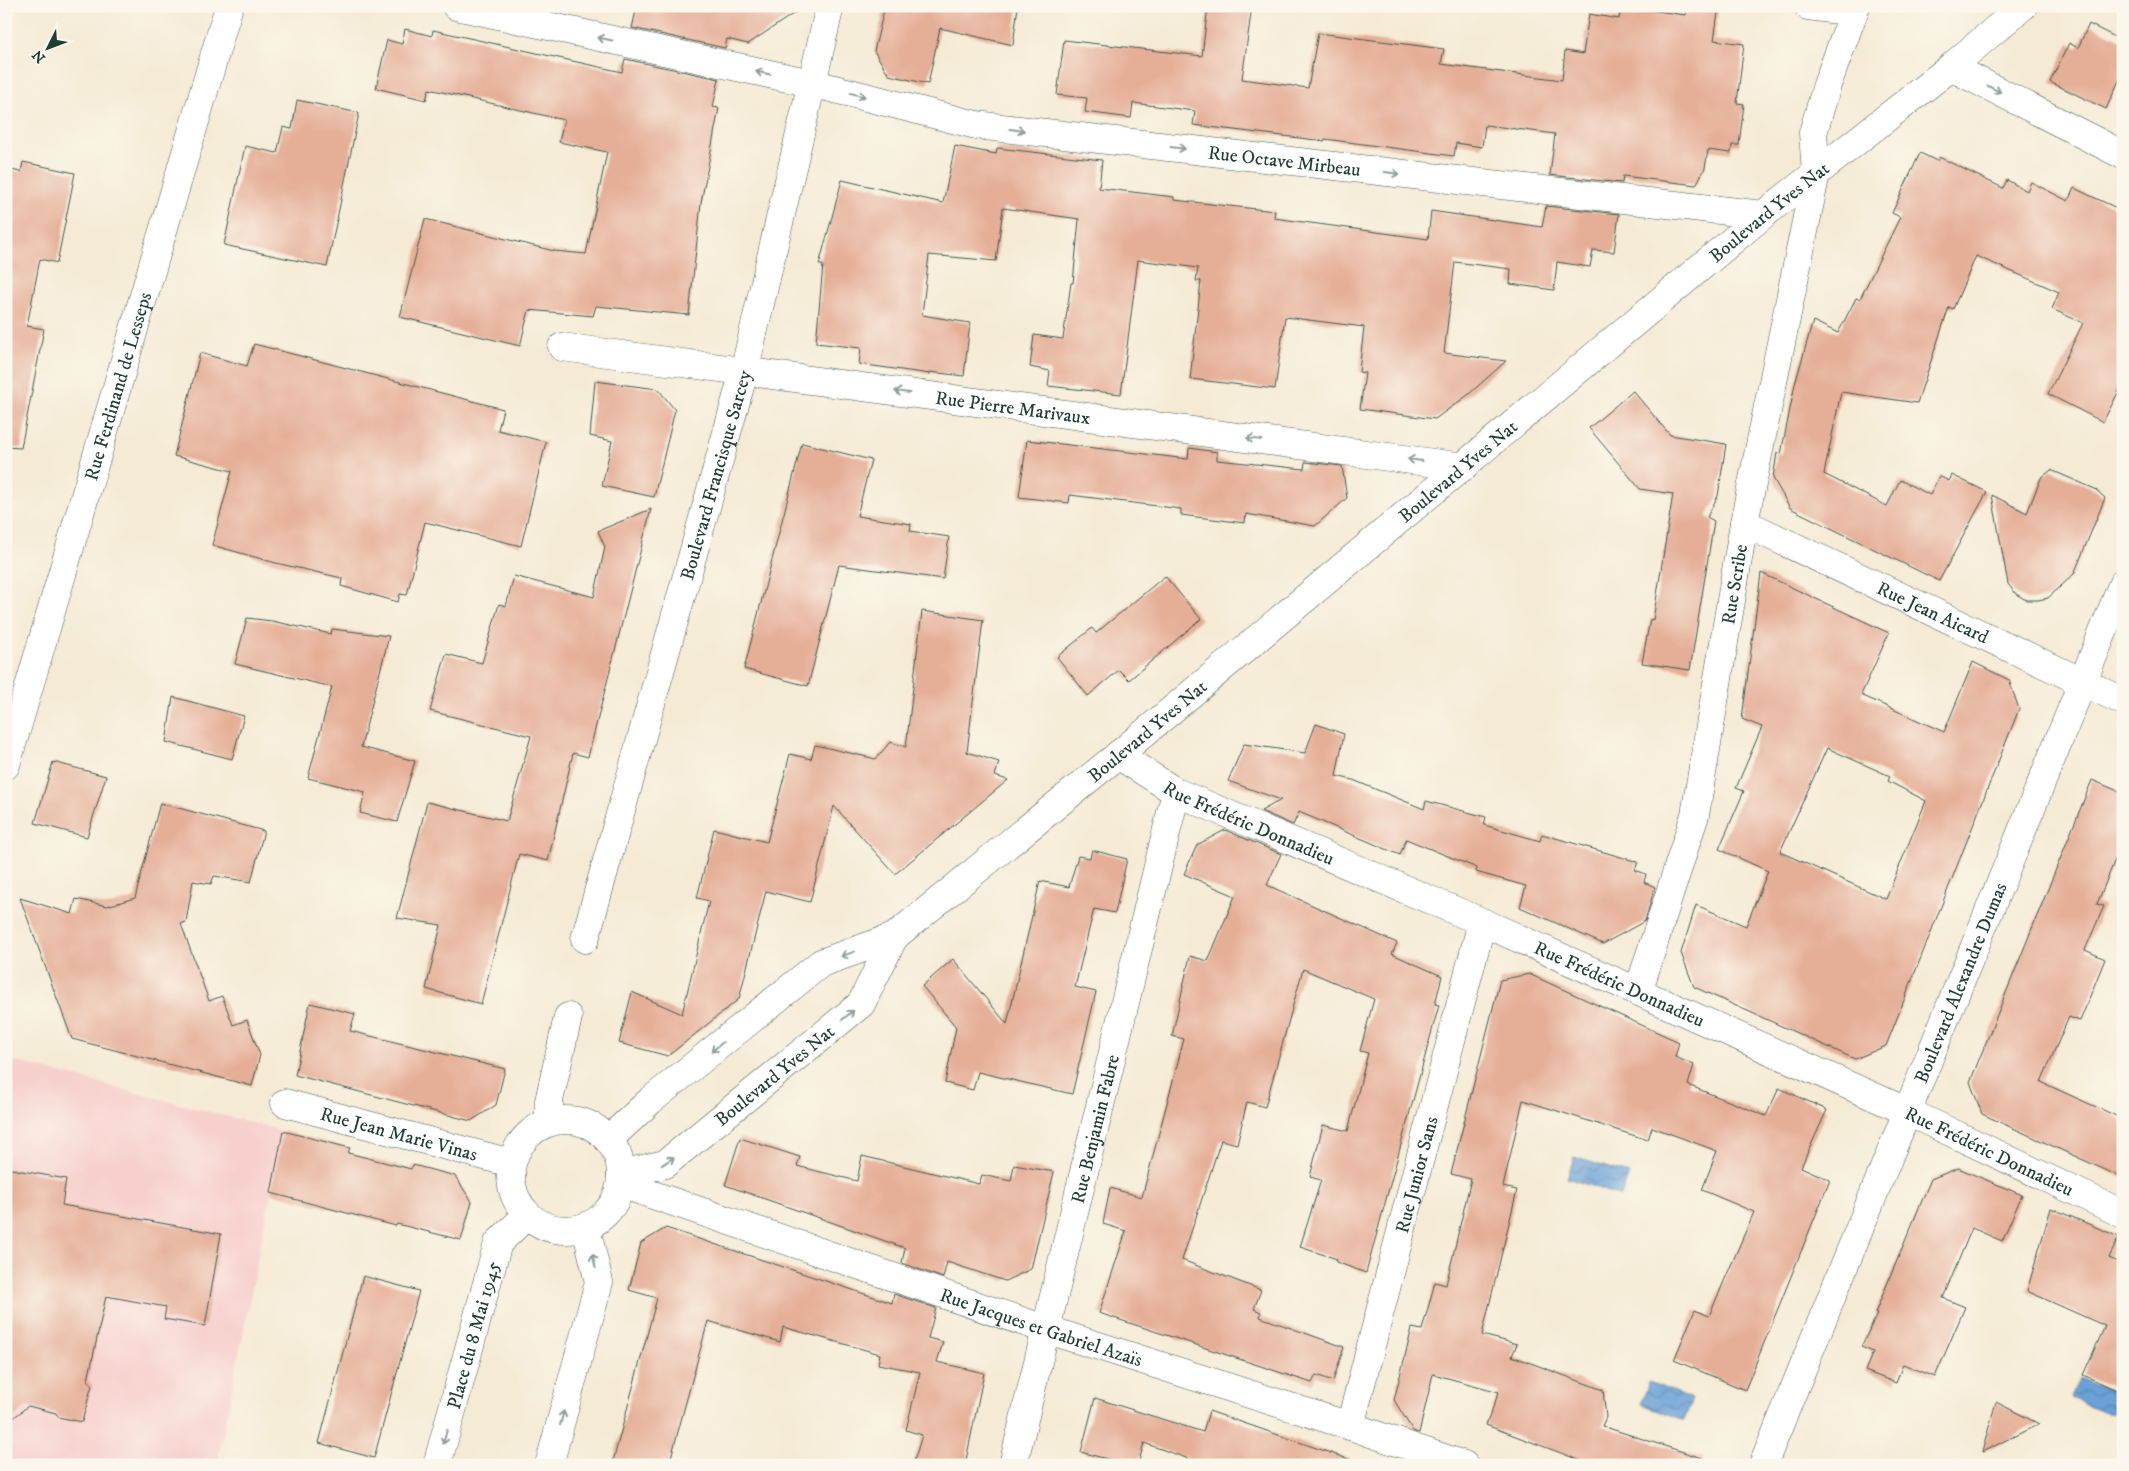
<svg xmlns="http://www.w3.org/2000/svg" width="2129" height="1471" font-family="'IM FELL DW Pica',serif">
	<style>
		.built { fill: #f7d0ce }
		.water { fill: url(#water-waves); stroke: #456f86 }
		.building { fill: #e5ae96; fill-rule: evenodd }
		.lines { fill: none; stroke-linecap: round; stroke-linejoin: round }
		.minor-casing { stroke: #3f574c; stroke-width: 29 }
		.minor { stroke: #fff; stroke-width: 28 }
		.oneway { stroke: #8f9e9a }
		.labels { text-anchor: middle; stroke-width: 4; stroke-linejoin: round; paint-order: stroke }
		.street-label { font-size: 19px; fill: #1f3d34; stroke: #fbf7ec }
	</style>
	<defs>
		<pattern id="water-waves" width="16" height="10" patternUnits="userSpaceOnUse" patternTransform="scale(1.25)"><rect width="16" height="10" fill="#6ba1d8"/><path d="M0 5q4-4 8 0t8 0" fill="none" stroke="#5784b0"/></pattern>
	</defs>
	<rect width="100%" height="100%" fill="#fbf7ec"/>
	<filter id="ink" filterUnits="userSpaceOnUse"><feTurbulence type="fractalNoise" baseFrequency=".02" numOctaves="2"/><feDisplacementMap in="SourceGraphic" scale="10" xChannelSelector="R" yChannelSelector="G"/><feConvolveMatrix kernelMatrix="1 2 1 2 8 2 1 2 1" color-interpolation-filters="sRGB"/></filter>
	<filter id="wash" filterUnits="userSpaceOnUse"><feTurbulence type="fractalNoise" baseFrequency=".0096" numOctaves="4" result="noise"/><feDisplacementMap in="SourceGraphic" scale="20" xChannelSelector="R" yChannelSelector="G"/><feGaussianBlur stdDeviation="1.12" result="paint"/><feColorMatrix in="noise" values="0 0 0 0 0 0 0 0 0 0 0 0 0 0 0 0 0 1.4 0 .05"/><feComposite in="paint" operator="in"/></filter>
	<g filter="url(#wash)">
		<rect width="100%" height="100%" fill="#f5ebd5"/>
		<path class="built" d="M 6,1059 L 283,1131 L 217,1465 L 6,1465 Z"/>
		<path class="water" d="M 1574,1157 L 1629,1174 L 1621,1196 L 1567,1178 Z
			M 2080,1378 L 2120,1396 L 2112,1415 L 2071,1398 Z
			M 1649,1382 L 1692,1399 L 1684,1421 L 1641,1404 Z"/>
		<g id="blocks">
			<path class="building" d="M 637,6 L 805,6 L 748,44 L 727,39 L 725,48 L 632,28 Z
				M 885,6 L 1018,6 L 1013,45 L 940,28 L 928,84 L 889,75 L 874,51 Z
				M 1208,6 L 1252,6 L 1242,79 L 1308,88 L 1318,33 L 1444,49 L 1441,64 L 1562,80 L 1565,51 L 1583,54 L 1589,14 L 1619,19 L 1621,6 L 1686,15 L 1687,6 L 1719,6 L 1714,40 L 1744,44 L 1737,103 L 1744,104 L 1739,145 L 1732,145 L 1731,153 L 1708,150 L 1705,168 L 1696,185 L 1623,176 L 1622,183 L 1550,175 L 1555,134 L 1485,125 L 1482,147 L 1456,143 L 1454,156 L 1325,139 L 1324,141 L 1193,125 L 1195,111 L 1133,103 L 1131,118 L 1085,112 L 1087,98 L 1057,95 L 1064,40 L 1202,56 Z
				M 2089,24 L 2123,41 L 2123,72 L 2106,109 L 2050,82 L 2069,43 L 2078,48 Z
				M 405,29 L 432,36 L 433,30 L 622,72 L 625,59 L 719,79 L 713,107 L 719,108 L 701,203 L 689,315 L 596,306 L 593,316 L 529,310 L 520,346 L 400,317 L 425,219 L 554,251 L 586,254 L 607,152 L 559,142 L 564,120 L 429,89 L 426,100 L 376,88 L 387,40 L 402,44 Z
				M 297,100 L 359,113 L 327,267 L 224,245 L 245,146 L 277,153 L 283,127 L 292,129 Z
				M 955,146 L 996,154 L 997,148 L 1102,160 L 1099,188 L 1174,197 L 1174,200 L 1275,211 L 1274,218 L 1428,239 L 1431,211 L 1542,227 L 1546,206 L 1619,214 L 1614,252 L 1593,250 L 1590,267 L 1557,262 L 1554,290 L 1510,284 L 1511,269 L 1455,262 L 1444,353 L 1506,361 L 1468,395 L 1435,419 L 1360,409 L 1365,373 L 1359,372 L 1364,327 L 1285,317 L 1275,389 L 1190,379 L 1201,281 L 1196,281 L 1198,268 L 1138,260 L 1121,394 L 1048,386 L 1050,371 L 1030,367 L 1034,335 L 1063,339 L 1071,283 L 1073,283 L 1079,219 L 1003,208 L 996,261 L 929,255 L 922,315 L 970,323 L 964,376 L 930,372 L 930,374 L 859,364 L 861,348 L 816,343 L 823,265 L 819,265 L 842,180 L 943,203 Z
				M 1920,153 L 1937,161 L 1939,157 L 2003,188 L 2007,180 L 2027,191 L 2031,182 L 2068,201 L 2074,188 L 2123,211 L 2123,383 L 2103,422 L 2048,394 L 2083,323 L 2052,309 L 2059,292 L 1976,256 L 1953,309 L 1949,307 L 1917,403 L 1841,392 L 1824,474 L 1887,506 L 1900,480 L 1930,495 L 1939,476 L 1949,481 L 1952,475 L 1987,492 L 1939,581 L 1790,508 L 1773,478 L 1777,453 L 1781,454 L 1795,384 L 1813,321 L 1838,333 L 1856,298 L 1860,299 L 1900,217 L 1892,213 Z
				M 23,162 L 75,173 L 57,263 L 40,259 L 27,326 L 44,329 L 21,448 L 6,447 L 6,169 L 21,172 Z
				M 254,344 L 503,409 L 498,430 L 546,442 L 521,546 L 425,522 L 407,595 L 400,594 L 398,602 L 341,586 L 342,578 L 276,563 L 212,545 L 232,471 L 174,456 L 200,353 L 247,366 Z
				M 595,381 L 658,389 L 675,410 L 654,497 L 602,486 L 612,441 L 590,436 Z
				M 1633,391 L 1670,435 L 1726,444 L 1718,496 L 1707,517 L 1714,521 L 1690,670 L 1642,663 L 1650,619 L 1653,620 L 1673,494 L 1640,489 L 1589,428 Z
				M 1027,440 L 1188,459 L 1189,448 L 1217,452 L 1217,460 L 1304,469 L 1305,462 L 1342,466 L 1347,498 L 1315,526 L 1246,514 L 1245,523 L 1181,515 L 1181,509 L 1070,495 L 1069,503 L 1019,497 Z
				M 802,443 L 871,460 L 857,516 L 911,524 L 910,531 L 949,537 L 943,579 L 839,565 L 808,686 L 744,669 Z
				M 2051,470 L 2095,489 L 2105,498 L 2074,574 L 2048,598 L 2038,600 L 2026,600 L 2016,594 L 2008,584 L 1992,495 L 2027,513 L 2041,478 Z
				M 651,509 L 588,757 L 573,753 L 548,861 L 519,854 L 481,1004 L 426,989 L 441,925 L 397,918 L 427,802 L 507,821 L 531,736 L 430,711 L 446,654 L 482,663 L 499,604 L 506,606 L 514,576 L 594,597 L 605,547 L 598,531 Z
				M 1761,573 L 1889,633 L 1861,695 L 1944,732 L 1973,662 L 2009,680 L 2019,709 L 1886,1046 L 1855,1059 L 1694,987 L 1681,953 L 1696,905 L 1746,926 L 1768,871 L 1719,849 L 1744,791 L 1736,788 L 1762,727 L 1742,719 ZM 1827,748 L 1890,776 L 1888,781 L 1926,801 L 1886,899 L 1780,852 Z
				M 1165,576 L 1201,619 L 1129,680 L 1119,670 L 1088,696 L 1057,657 L 1092,628 L 1096,633 Z
				M 922,611 L 983,620 L 967,752 L 999,762 L 995,776 L 1008,780 L 895,874 L 834,806 L 810,902 L 766,891 L 739,999 L 668,1056 L 619,1043 L 632,992 L 682,1014 L 709,901 L 697,898 L 714,829 L 767,842 L 790,754 L 811,759 L 815,745 L 876,759 L 890,742 L 906,747 Z
				M 247,618 L 272,621 L 331,634 L 332,629 L 389,636 L 361,747 L 415,761 L 397,822 L 360,813 L 365,792 L 308,778 L 332,687 L 235,664 Z
				M 173,697 L 244,716 L 232,759 L 166,742 Z
				M 1316,724 L 1344,734 L 1336,776 L 1353,780 L 1424,809 L 1426,801 L 1486,817 L 1484,825 L 1540,841 L 1542,834 L 1638,862 L 1635,870 L 1646,874 L 1644,882 L 1655,887 L 1645,921 L 1603,944 L 1520,907 L 1526,886 L 1476,872 L 1477,868 L 1406,839 L 1400,855 L 1299,812 L 1293,825 L 1261,811 L 1281,800 L 1228,781 L 1244,744 L 1305,753 Z
				M 53,762 L 106,776 L 87,837 L 35,823 Z
				M 2092,780 L 2123,793 L 2123,840 L 2097,904 L 2104,906 L 2085,950 L 2105,959 L 2080,1021 L 2069,1017 L 2041,1082 L 2123,1119 L 2123,1178 L 1982,1114 L 1970,1082 Z
				M 160,803 L 264,831 L 251,882 L 214,876 L 211,884 L 193,881 L 186,922 L 181,924 L 209,1001 L 222,996 L 233,1025 L 247,1020 L 260,1055 L 252,1086 L 72,1039 L 20,898 L 72,914 L 76,899 L 107,906 L 135,898 Z
				M 1225,830 L 1281,854 L 1267,885 L 1397,943 L 1392,954 L 1442,976 L 1435,1004 L 1439,1005 L 1366,1273 L 1336,1262 L 1337,1259 L 1300,1247 L 1321,1180 L 1310,1177 L 1323,1125 L 1348,1131 L 1368,1053 L 1360,1051 L 1374,999 L 1303,969 L 1265,1107 L 1247,1102 L 1237,1144 L 1221,1140 L 1182,1260 L 1261,1290 L 1254,1309 L 1261,1312 L 1260,1317 L 1344,1347 L 1333,1381 L 1316,1375 L 1312,1383 L 1099,1313 L 1126,1231 L 1103,1224 L 1110,1188 L 1142,1197 L 1184,1039 L 1172,1036 L 1190,956 L 1208,961 L 1235,896 L 1184,874 L 1197,845 Z
				M 1092,850 L 1127,859 L 1115,913 L 1094,909 L 1075,987 L 1096,992 L 1072,1094 L 978,1072 L 973,1090 L 945,1083 L 956,1027 L 922,986 L 953,959 L 1007,1024 L 1040,881 L 1069,887 L 1078,856 L 1090,858 Z
				M 1529,974 L 1679,1042 L 1675,1057 L 1694,1065 L 1688,1085 L 1766,1116 L 1779,1088 L 1827,1110 L 1801,1167 L 1830,1180 L 1745,1390 L 1674,1360 L 1695,1310 L 1709,1316 L 1754,1212 L 1702,1190 L 1717,1151 L 1652,1127 L 1648,1140 L 1523,1100 L 1503,1187 L 1517,1190 L 1482,1335 L 1517,1344 L 1512,1356 L 1603,1390 L 1606,1417 L 1602,1426 L 1702,1458 L 1701,1465 L 1593,1465 L 1486,1425 L 1499,1392 L 1433,1374 L 1419,1433 L 1413,1431 L 1394,1400 L 1412,1328 L 1422,1330 L 1435,1282 L 1446,1285 L 1471,1179 L 1451,1174 L 1500,980 Z
				M 310,1003 L 355,1014 L 350,1031 L 505,1069 L 496,1105 L 471,1121 L 295,1075 Z
				M 283,1131 L 350,1148 L 348,1153 L 411,1169 L 413,1165 L 455,1176 L 472,1202 L 461,1240 L 397,1224 L 396,1226 L 271,1193 Z
				M 740,1138 L 800,1157 L 797,1166 L 857,1181 L 862,1156 L 979,1184 L 982,1175 L 1011,1181 L 1014,1165 L 1054,1172 L 1031,1269 L 1005,1281 L 947,1262 L 943,1278 L 902,1263 L 905,1248 L 725,1185 Z
				M 6,1168 L 66,1179 L 62,1205 L 221,1234 L 205,1326 L 164,1319 L 166,1307 L 106,1296 L 88,1380 L 92,1385 L 82,1422 L 58,1417 L 56,1413 L 28,1406 L 6,1424 Z
				M 1958,1168 L 2022,1195 L 2002,1241 L 1972,1228 L 1943,1298 L 1965,1307 L 1935,1377 L 1903,1364 L 1896,1383 L 1865,1371 L 1873,1352 L 1861,1347 L 1877,1314 L 1875,1313 L 1931,1179 Z
				M 2051,1208 L 2119,1237 L 2109,1258 L 2123,1264 L 2123,1393 L 2083,1375 L 2105,1326 L 2027,1291 Z
				M 666,1228 L 892,1303 L 894,1294 L 936,1308 L 928,1338 L 943,1342 L 937,1362 L 984,1373 L 965,1465 L 913,1465 L 922,1435 L 906,1430 L 920,1372 L 878,1364 L 880,1354 L 783,1327 L 780,1342 L 708,1321 L 669,1465 L 612,1465 L 657,1298 L 629,1290 L 641,1243 Z
				M 363,1276 L 419,1291 L 374,1458 L 319,1443 Z
				M 1095,1398 L 1203,1432 L 1209,1411 L 1351,1460 L 1350,1465 L 1206,1465 L 1144,1443 L 1138,1465 L 1129,1465 L 1081,1452 Z
				M 1996,1402 L 2039,1424 L 1982,1452 Z"/>
		</g>
	</g>
	<g filter="url(#ink)">
		<use href="#blocks" fill-opacity="0" stroke="#3f574c" stroke-width="1"/>
		<g class="lines">
			<g class="minor-casing">
				<g id="minor">
					<path id="s1" d="M 456,6 L 811,83 L 976,125 L 1763,215"/>
					<path d="M 1808,6 L 1854,12"/>
					<path d="M 1951,67 L 2123,155"/>
					<path id="s2" d="M 562,347 L 1464,467"/>
					<path id="s3" d="M 1744,523 L 2123,701"/>
					<path id="s4" d="M 1118,755 L 1176,792 L 1482,922 L 1906,1111 L 2123,1214"/>
					<path id="s5" d="M 6,765 L 229,6"/>
					<path id="s6" d="M 585,939 L 744,372 L 830,6"/>
					<path id="s7" d="M 1638,992 L 1695,815 L 1744,523 L 1816,173 L 1813,133 L 1827,85 L 1856,6"/>
					<path id="s8" d="M 285,1103 L 511,1163"/>
					<circle cx="566" cy="1175" r="55"/>
					<path d="M 549,1122 L 549,1101 L 568,1017"/>
					<path id="s9" d="M 608,1140 L 650,1101 L 821,963 L 894,937 L 1118,755 L 1763,215 L 1951,67 L 2023,6"/>
					<path id="s10" d="M 621,1174 L 665,1164 L 861,1004 L 894,937"/>
					<path id="s11" d="M 621,1184 L 1045,1329 L 1350,1426 L 1464,1465"/>
					<path id="s12" d="M 1350,1426 L 1482,922"/>
					<path id="s13" d="M 437,1465 L 498,1243 L 527,1215"/>
					<path d="M 549,1465 L 599,1282 L 586,1228"/>
					<path id="s14" d="M 1013,1465 L 1176,792"/>
					<path id="s15" d="M 1763,1465 L 2123,583"/>
				</g>
			</g>
			<use href="#minor" class="minor"/>
		</g>
		<defs><path id="oneway-shaft" d="M-6 0H5M1.5-3L5.5 0L1.5 3" fill="none" stroke-width="1.6" stroke-linecap="round" stroke-linejoin="round" transform="scale(1.25)"/></defs>
		<g class="oneway">
			<use href="#oneway-shaft" transform="translate(605 39) rotate(-168)"/>
			<use href="#oneway-shaft" transform="translate(763 73) rotate(-168)"/>
			<use href="#oneway-shaft" transform="translate(1994 89) rotate(27)"/>
			<use href="#oneway-shaft" transform="translate(858 95) rotate(15)"/>
			<use href="#oneway-shaft" transform="translate(1017 130) rotate(7)"/>
			<use href="#oneway-shaft" transform="translate(1178 148) rotate(7)"/>
			<use href="#oneway-shaft" transform="translate(1392 173) rotate(7)"/>
			<use href="#oneway-shaft" transform="translate(902 392) rotate(-172)"/>
			<use href="#oneway-shaft" transform="translate(1254 439) rotate(-172)"/>
			<use href="#oneway-shaft" transform="translate(1415 460) rotate(-172)"/>
			<use href="#oneway-shaft" transform="translate(848 954) rotate(160)"/>
			<use href="#oneway-shaft" transform="translate(848 1015) rotate(-39)"/>
			<use href="#oneway-shaft" transform="translate(717 1047) rotate(141)"/>
			<use href="#oneway-shaft" transform="translate(668 1161) rotate(-33)"/>
			<use href="#oneway-shaft" transform="translate(594 1261) rotate(-103)"/>
			<use href="#oneway-shaft" transform="translate(562 1418) rotate(-75)"/>
			<use href="#oneway-shaft" transform="translate(445 1437) rotate(105)"/>
		</g>
	</g>
	<g class="labels">
		<g class="street-label">
			<text dy="7" stroke="none"><textPath href="#s1" startOffset="844">Rue Octave Mirbeau</textPath></text>
			<text dy="7" stroke="none"><textPath href="#s9" startOffset="1491">Boulevard Yves Nat</textPath></text>
			<text dy="7" stroke="none"><textPath href="#s5" startOffset="395">Rue Ferdinand de Lesseps</textPath></text>
			<text dy="7" stroke="none"><textPath href="#s2" startOffset="455">Rue Pierre Marivaux</textPath></text>
			<text dy="7" stroke="none"><textPath href="#s9" startOffset="1086">Boulevard Yves Nat</textPath></text>
			<text dy="7" stroke="none"><textPath href="#s6" startOffset="482">Boulevard Francisque Sarcey</textPath></text>
			<text dy="7" stroke="none"><textPath href="#s7" startOffset="420">Rue Scribe</textPath></text>
			<text dy="7" stroke="none"><textPath href="#s3" startOffset="209">Rue Jean Aicard</textPath></text>
			<text dy="7" stroke="none"><textPath href="#s9" startOffset="681">Boulevard Yves Nat</textPath></text>
			<text dy="7" stroke="none"><textPath href="#s4" startOffset="148">Rue Frédéric Donnadieu</textPath></text>
			<text dy="7" stroke="none"><textPath href="#s15" startOffset="521">Boulevard Alexandre Dumas</textPath></text>
			<text dy="7" stroke="none"><textPath href="#s4" startOffset="552">Rue Frédéric Donnadieu</textPath></text>
			<text dy="7" stroke="none"><textPath href="#s10" startOffset="186">Boulevard Yves Nat</textPath></text>
			<text dy="7" stroke="none"><textPath href="#s14" startOffset="346">Rue Benjamin Fabre</textPath></text>
			<text dy="7" stroke="none"><textPath href="#s8" startOffset="118">Rue Jean Marie Vinas</textPath></text>
			<text dy="7" stroke="none"><textPath href="#s4" startOffset="958">Rue Frédéric Donnadieu</textPath></text>
			<text dy="7" stroke="none"><textPath href="#s12" startOffset="260">Rue Junior Sans</textPath></text>
			<text dy="7" stroke="none"><textPath href="#s11" startOffset="444">Rue Jacques et Gabriel Azaïs</textPath></text>
			<text dy="7" stroke="none"><textPath href="#s13" startOffset="135">Place du 8 Mai 1945</textPath></text>
		</g>
	</g>
	<rect width="2129" height="1471" fill="none" stroke="#fbf7ec" stroke-width="25"/>
	<g transform="translate(48 48) rotate(228)" stroke="#fbf7ec" stroke-width="4" paint-order="stroke">
	<path d="M0-4L9 19L0 12L-9 19Z" fill="#1f3d34"/>
	<text y="-8" font-size="14" font-weight="bold" text-anchor="middle" fill="#1f3d34">N</text>
	</g>
</svg>
